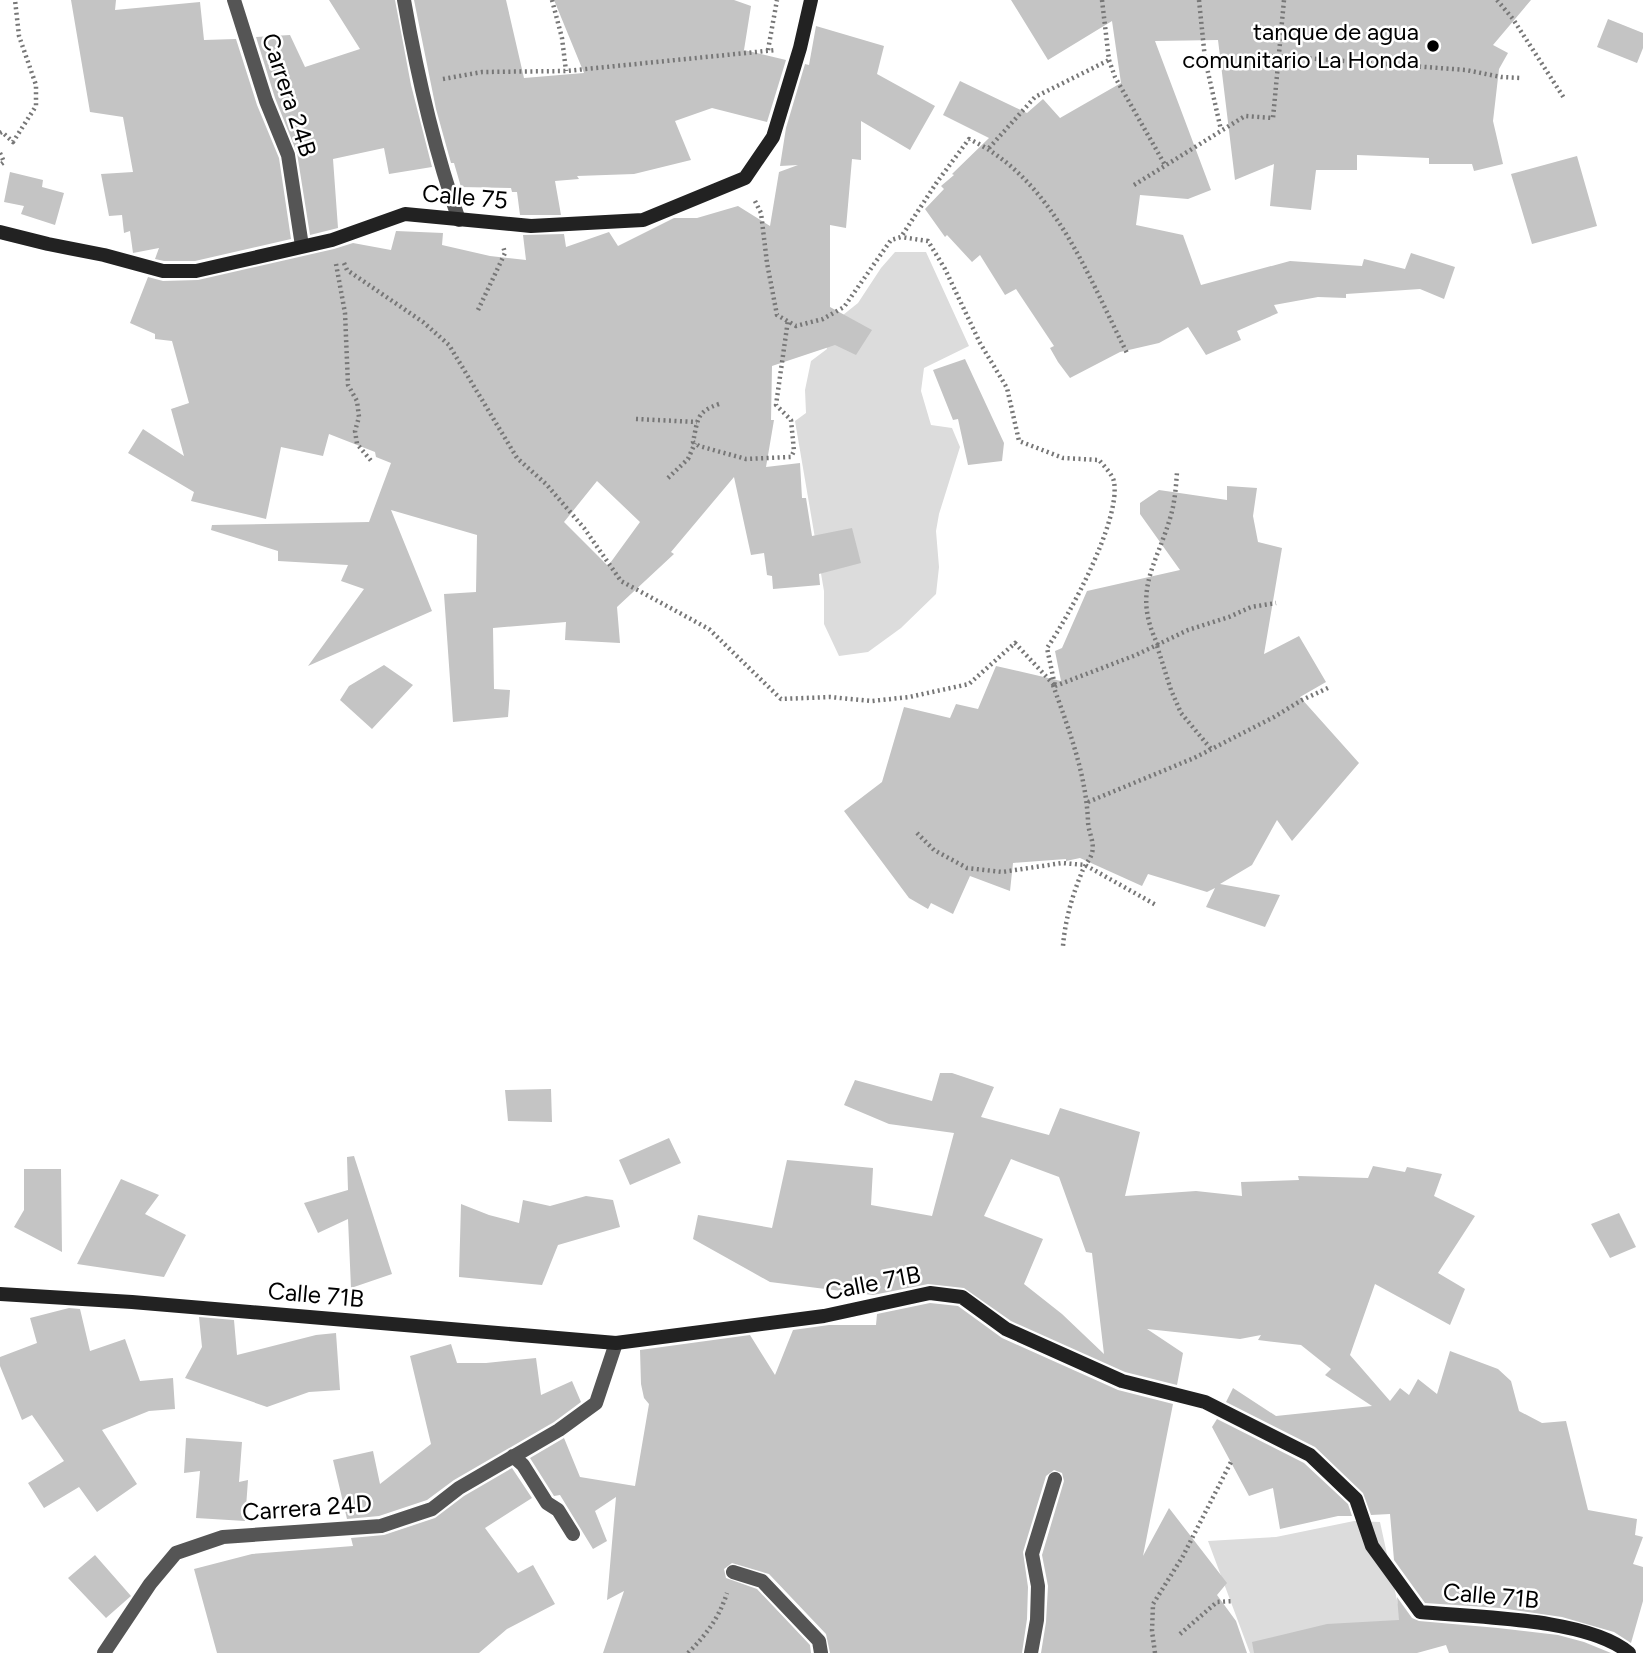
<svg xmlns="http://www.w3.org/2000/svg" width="1643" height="1653" font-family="Figtree,sans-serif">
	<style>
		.green { fill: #dcdcdc }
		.building { fill: #c4c4c4; fill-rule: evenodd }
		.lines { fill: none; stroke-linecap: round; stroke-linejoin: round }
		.path { stroke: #777; stroke-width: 4.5; stroke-dasharray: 2 3.5; stroke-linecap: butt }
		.street { stroke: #555; stroke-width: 14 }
		.secondary { stroke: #222; stroke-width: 14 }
		.poi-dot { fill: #000; stroke: #fff; stroke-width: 2.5 }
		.labels { text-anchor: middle; stroke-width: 5; stroke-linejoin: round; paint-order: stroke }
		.poi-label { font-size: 24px; fill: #000; stroke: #fff; text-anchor: end }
		.street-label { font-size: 24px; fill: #000; stroke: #fff }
	</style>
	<rect width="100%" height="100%" fill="#fff"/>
	<path class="green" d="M 895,252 L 926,252 L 969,346 L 924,368 L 921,391 L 931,425 L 952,428 L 960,447 L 939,514 L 936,531 L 939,567 L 936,594 L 901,628 L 868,652 L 839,656 L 824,624 L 824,591 L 795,421 L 806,413 L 805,390 L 811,361 L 827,349 L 823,331 L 858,303 L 881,268 Z
		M 1354,1521 L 1380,1522 L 1400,1614 L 1414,1653 L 1250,1653 L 1208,1541 L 1276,1537 Z"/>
	<path class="building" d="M 71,0 L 116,0 L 115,10 L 200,2 L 204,40 L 236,39 L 257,105 L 279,158 L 291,239 L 195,261 L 164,261 L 155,259 L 159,248 L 133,253 L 130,231 L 124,233 L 122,215 L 109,216 L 101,174 L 133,172 L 123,117 L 90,112 Z
		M 329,0 L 395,0 L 411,85 L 432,167 L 389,174 L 384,148 L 333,159 L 338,228 L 310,235 L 297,153 L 275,98 L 256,37 L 290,35 L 305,67 L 360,49 Z
		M 414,0 L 506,0 L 524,78 L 584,73 L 554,0 L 734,0 L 751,6 L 744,50 L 786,60 L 767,122 L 712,108 L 675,121 L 691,160 L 634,174 L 577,176 L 579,179 L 555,181 L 561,215 L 520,215 L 517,192 L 512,192 L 511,188 L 461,187 L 454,163 L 451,163 L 436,109 Z
		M 1011,0 L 1531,0 L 1493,45 L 1508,53 L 1499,69 L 1493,121 L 1503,164 L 1474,171 L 1472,164 L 1429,164 L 1429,158 L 1357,155 L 1357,170 L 1316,170 L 1311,210 L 1270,206 L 1274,164 L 1235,180 L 1218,40 L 1155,41 L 1211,190 L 1188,199 L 1140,195 L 1136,225 L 1183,235 L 1201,285 L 1290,261 L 1362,266 L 1364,259 L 1405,269 L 1411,253 L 1455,267 L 1444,299 L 1420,289 L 1346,294 L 1346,298 L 1318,297 L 1274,305 L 1278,313 L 1237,331 L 1241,340 L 1206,355 L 1188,327 L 1159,343 L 1120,352 L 1070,378 L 1058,362 L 1050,348 L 1054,346 L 1016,289 L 1005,295 L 980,255 L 972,262 L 947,235 L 945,237 L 925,209 L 944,189 L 941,186 L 954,175 L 952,174 L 989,138 L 943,115 L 960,81 L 1027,113 L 1043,99 L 1060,118 L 1121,83 L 1112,21 L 1048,60 Z
		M 1608,19 L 1643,33 L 1643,48 L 1637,63 L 1597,47 Z
		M 816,26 L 884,46 L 877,74 L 935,106 L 910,150 L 861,121 L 861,160 L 852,159 L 846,228 L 830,225 L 830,307 L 872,330 L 856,355 L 835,345 L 772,366 L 771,420 L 774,420 L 766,467 L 800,463 L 802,498 L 806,498 L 812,536 L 852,528 L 861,563 L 819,574 L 820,585 L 773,589 L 772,576 L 767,575 L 764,553 L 751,555 L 734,477 L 671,552 L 674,554 L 617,607 L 620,643 L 565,640 L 566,622 L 493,628 L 494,689 L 510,690 L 508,717 L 453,722 L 444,594 L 476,592 L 477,535 L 391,510 L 432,611 L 308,666 L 364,589 L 341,581 L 348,565 L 278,561 L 278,551 L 211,530 L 212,525 L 369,522 L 391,463 L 376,457 L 375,452 L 329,434 L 323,456 L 281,447 L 266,519 L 191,501 L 194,492 L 128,453 L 143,429 L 184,456 L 171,409 L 189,403 L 172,341 L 155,339 L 155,334 L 130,323 L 148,277 L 163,281 L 198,280 L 334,249 L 353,243 L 391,250 L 396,231 L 443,233 L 442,245 L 490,256 L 526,260 L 523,235 L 564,234 L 566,247 L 609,232 L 618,246 L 674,218 L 697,218 L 738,206 L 770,226 L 779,172 L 798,165 L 780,166 L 786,128 L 805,64 L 809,65 ZM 597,481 L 640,522 L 608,566 L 564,522 Z
		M 1577,156 L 1597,226 L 1532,244 L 1511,174 Z
		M 10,172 L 43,180 L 42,187 L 64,193 L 55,225 L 21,214 L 24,206 L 4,202 Z
		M 965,359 L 1004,443 L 1002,461 L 968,465 L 958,419 L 953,420 L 933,370 Z
		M 1227,486 L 1257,488 L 1253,516 L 1258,542 L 1282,548 L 1264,654 L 1299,636 L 1326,682 L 1300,697 L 1359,763 L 1292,841 L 1277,820 L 1252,865 L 1220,884 L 1280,895 L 1265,927 L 1206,907 L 1215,888 L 1207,892 L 1148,874 L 1142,886 L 1080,858 L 1066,861 L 1066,859 L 1013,863 L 1010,891 L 970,876 L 953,914 L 931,903 L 928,909 L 909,898 L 844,811 L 882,782 L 904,707 L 950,718 L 956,704 L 978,709 L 996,666 L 1061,681 L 1055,651 L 1062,648 L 1087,591 L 1180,570 L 1140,514 L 1140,503 L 1159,490 L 1227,500 Z
		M 384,665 L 413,685 L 372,729 L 340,700 L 349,686 Z
		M 940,1073 L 952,1073 L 994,1087 L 981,1117 L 1049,1135 L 1060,1108 L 1140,1132 L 1125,1196 L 1196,1191 L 1242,1196 L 1241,1182 L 1299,1180 L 1298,1176 L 1368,1178 L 1373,1166 L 1405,1172 L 1407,1167 L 1442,1174 L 1434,1196 L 1475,1216 L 1438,1273 L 1465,1289 L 1450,1325 L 1375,1284 L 1350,1355 L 1390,1401 L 1400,1388 L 1409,1395 L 1418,1379 L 1437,1394 L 1450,1351 L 1498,1369 L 1511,1381 L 1519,1411 L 1542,1423 L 1566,1421 L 1588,1510 L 1637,1519 L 1635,1535 L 1643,1537 L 1633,1564 L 1643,1567 L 1643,1601 L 1631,1643 L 1614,1632 L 1562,1617 L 1500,1608 L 1425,1603 L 1394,1560 L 1390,1514 L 1371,1515 L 1363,1493 L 1315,1447 L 1226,1402 L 1233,1388 L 1276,1416 L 1372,1406 L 1325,1375 L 1331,1369 L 1301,1345 L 1258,1340 L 1261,1335 L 1240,1339 L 1147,1329 L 1183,1353 L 1177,1385 L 1125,1372 L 1011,1321 L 964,1288 L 928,1284 L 873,1295 L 770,1282 L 693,1239 L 698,1215 L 772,1228 L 787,1160 L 873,1168 L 871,1205 L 932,1216 L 954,1133 L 889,1124 L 844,1105 L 855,1080 L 932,1101 ZM 1011,1159 L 1059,1177 L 1086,1252 L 1092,1253 L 1104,1354 L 1062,1314 L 1024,1284 L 1043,1239 L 984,1216 Z
		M 551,1089 L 552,1122 L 508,1121 L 505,1090 Z
		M 669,1138 L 681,1163 L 630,1185 L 619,1160 Z
		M 354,1156 L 392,1274 L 351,1288 L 348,1219 L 318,1233 L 304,1203 L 348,1190 L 347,1157 Z
		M 24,1169 L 61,1169 L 62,1252 L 14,1227 L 24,1210 Z
		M 121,1179 L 159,1195 L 145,1214 L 186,1235 L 164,1277 L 77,1264 Z
		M 586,1196 L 613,1200 L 620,1227 L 558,1245 L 542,1285 L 459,1277 L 461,1204 L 489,1215 L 519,1223 L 523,1200 L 550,1206 Z
		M 1619,1213 L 1636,1247 L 1610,1258 L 1591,1224 Z
		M 930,1303 L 958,1306 L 1002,1338 L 1118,1390 L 1173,1404 L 1143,1556 L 1169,1508 L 1227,1583 L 1217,1595 L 1236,1621 L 1247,1653 L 1041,1653 L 1046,1622 L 1048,1586 L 1042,1555 L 1064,1481 L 1062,1473 L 1054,1470 L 1046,1476 L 1023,1552 L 1028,1587 L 1027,1619 L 1022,1653 L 830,1653 L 826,1634 L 769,1574 L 732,1563 L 724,1569 L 726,1578 L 757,1589 L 810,1645 L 811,1653 L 603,1653 L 624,1591 L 607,1600 L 616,1497 L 595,1511 L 607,1541 L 593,1549 L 560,1495 L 554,1496 L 530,1458 L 564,1438 L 580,1477 L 635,1486 L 649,1404 L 644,1398 L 641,1384 L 640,1350 L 750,1335 L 775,1375 L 793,1330 L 829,1325 L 876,1325 L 877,1314 Z
		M 69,1308 L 80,1309 L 90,1351 L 125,1339 L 140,1381 L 173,1378 L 175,1409 L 149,1411 L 102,1430 L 137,1484 L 97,1512 L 79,1487 L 44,1508 L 28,1483 L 64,1461 L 32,1415 L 22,1420 L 0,1366 L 0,1357 L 37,1343 L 30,1318 Z
		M 199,1317 L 234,1320 L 237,1355 L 316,1335 L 336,1333 L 340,1390 L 309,1392 L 267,1407 L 185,1378 L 202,1347 Z
		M 451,1344 L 457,1363 L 486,1363 L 536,1358 L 541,1395 L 572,1381 L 581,1402 L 554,1422 L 454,1480 L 427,1500 L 379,1516 L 347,1519 L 333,1460 L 373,1451 L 380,1484 L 431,1444 L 410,1356 Z
		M 1217,1419 L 1304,1463 L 1348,1504 L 1352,1516 L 1338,1516 L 1280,1529 L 1273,1488 L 1249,1496 L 1212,1427 Z
		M 186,1438 L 242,1442 L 239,1482 L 248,1480 L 245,1521 L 196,1518 L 200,1471 L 184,1473 Z
		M 512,1468 L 532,1498 L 485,1528 L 518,1573 L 533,1565 L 555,1604 L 507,1629 L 479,1653 L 217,1653 L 194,1569 L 252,1554 L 353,1546 L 351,1538 L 384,1535 L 435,1518 L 464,1496 Z
		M 95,1555 L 131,1596 L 106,1618 L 68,1578 Z
		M 1397,1597 L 1412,1618 L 1419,1621 L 1498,1628 L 1558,1635 L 1584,1642 L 1611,1653 L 1449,1653 L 1446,1645 L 1417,1653 L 1254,1653 L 1252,1642 L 1327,1624 L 1399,1620 Z"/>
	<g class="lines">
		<path class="path" d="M 552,0 L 562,38 L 566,71
			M 1102,0 L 1109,60 L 1115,77 L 1165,165
			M 1199,0 L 1205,59 L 1221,130
			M 1497,0 L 1513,19 L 1564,98
			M 768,50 L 777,0
			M 1205,59 L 1278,56 L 1466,70 L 1501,77 L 1521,78
			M 443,79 L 482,72 L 566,71 L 776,50
			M 0,133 L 2,132 L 13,142 L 36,106 L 36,85 L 19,36 L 15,0
			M 989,148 L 1035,97 L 1109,60
			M 0,153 L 4,162 L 0,165
			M 1134,185 L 1245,116 L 1273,118 L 1284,0
			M 755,201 L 761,213 L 767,263 L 777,315 L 796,326 L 823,319 L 844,307 L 891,240 L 901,237 L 937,182 L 969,139 C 1054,179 1088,277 1128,355
			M 344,263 L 347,270 L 423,322 L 449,345 L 517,458 L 546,484 L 584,528 L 621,581 L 709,629 L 781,699 L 830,697 L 872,701 L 909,697 L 969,684 L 1015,643 L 1055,686 L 1047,648 C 1069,616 1121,520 1114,482 C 1113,475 1104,466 1099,460 L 1063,458 L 1019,441 L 1007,388 L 980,343 L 945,269 L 928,241 L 901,237
			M 336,264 L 345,313 L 348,385 L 357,401 L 359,417 L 355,431 L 357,444 L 373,463
			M 478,310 L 505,253 L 503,246
			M 719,404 C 696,412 698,419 693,442 L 699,446 L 746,459 L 791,457 L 794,451 L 791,420 L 776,405 L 788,320
			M 636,419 L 697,422
			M 668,478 L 688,459 L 695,443
			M 1158,645 C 1131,591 1157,565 1171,515 C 1175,501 1176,486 1177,472
			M 1157,646 L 1171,690 L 1181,713 L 1211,749
			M 1053,685 C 1069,730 1086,774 1088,821 C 1088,832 1095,842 1092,853 C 1090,860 1084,866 1082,872 C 1072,896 1065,921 1063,946
			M 1055,686 L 1136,655 L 1188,630 L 1229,617 L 1251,607 L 1276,603
			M 1088,802 L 1194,758 L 1274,717 L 1302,700 L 1330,687
			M 917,833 L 934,850 L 967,868 L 1002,872 L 1062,863 L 1085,865 L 1156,905
			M 1180,1634 L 1217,1602 L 1233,1601
			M 688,1653 C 706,1635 719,1618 727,1593
			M 1155,1653 L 1152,1631 L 1153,1604 L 1183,1556 L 1231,1462"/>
		<path class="street" d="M 234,0 L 266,101 L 288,155 L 302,246
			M 404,0 C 417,74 434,149 459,220
			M 513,1456 L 523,1465 L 547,1503 L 558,1510 L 573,1534
			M 733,1572 L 762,1581 L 819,1641 L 821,1653
			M 104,1653 L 150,1584 L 176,1553 L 223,1537 L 381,1526 L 432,1509 L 459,1488 L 559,1430 L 596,1403 L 616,1343
			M 1031,1653 L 1037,1620 L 1038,1586 L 1032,1554 L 1055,1479"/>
		<path class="secondary" d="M 0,232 L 48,244 L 104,255 L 163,271 L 196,271 L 332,240 L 405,214 L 531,226 L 643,220 L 745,178 L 773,137 L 800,48 L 811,0
			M 0,1294 L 132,1302 L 616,1343 L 824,1316 L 930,1293 L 962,1297 L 1006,1329 L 1122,1381 L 1205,1402 L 1310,1455 L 1356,1499 L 1372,1546 L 1420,1612 C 1474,1617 1589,1618 1629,1653"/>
	</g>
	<circle class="poi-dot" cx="1433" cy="46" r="7"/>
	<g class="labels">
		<g class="poi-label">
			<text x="1419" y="40">tanque de agua<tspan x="1419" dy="28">comunitario La Honda</tspan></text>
		</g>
		<g class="street-label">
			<text transform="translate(289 95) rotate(72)" y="8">Carrera 24B</text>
			<text transform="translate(465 197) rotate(5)" y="8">Calle 75</text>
			<text transform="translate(873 1283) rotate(-11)" y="8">Calle 71B</text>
			<text transform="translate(316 1295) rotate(5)" y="8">Calle 71B</text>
			<text transform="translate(307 1508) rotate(-4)" y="8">Carrera 24D</text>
			<text transform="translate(1491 1596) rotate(5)" y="8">Calle 71B</text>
		</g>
	</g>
</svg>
